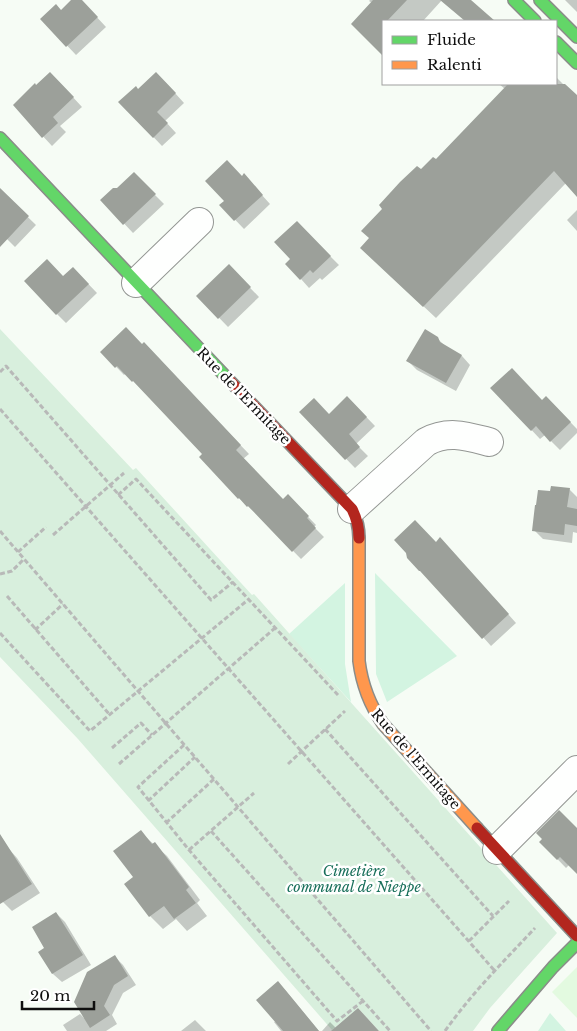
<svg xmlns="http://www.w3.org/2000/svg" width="577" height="1031" font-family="'Libre Baskerville',serif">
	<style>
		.farmland { fill: #e3fae0 }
		.green { fill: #d3f4e1 }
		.cemetery { fill: #d8efdd }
		.shadow { fill: #0003 }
		.building { fill: #9ca09a }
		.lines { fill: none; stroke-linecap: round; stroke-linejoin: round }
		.street-casing { stroke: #939693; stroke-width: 30 }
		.fast-casing { stroke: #8a8c89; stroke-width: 14 }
		.slow-casing { stroke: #8a8c89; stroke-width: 14 }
		.jam-casing { stroke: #8a8c89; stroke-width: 14 }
		.path { stroke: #b8b9b8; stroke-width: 3; stroke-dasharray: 5 2.5; stroke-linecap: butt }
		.street { stroke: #fefffe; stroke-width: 28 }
		.fast { stroke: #63d668; stroke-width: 11 }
		.slow { stroke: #ff974d; stroke-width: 11 }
		.jam { stroke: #b3261e; stroke-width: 11 }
		.labels { text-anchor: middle; stroke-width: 5; stroke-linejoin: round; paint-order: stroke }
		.street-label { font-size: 14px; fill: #0f0f0f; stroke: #fff }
		.park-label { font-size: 14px; font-style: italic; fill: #186f5a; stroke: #fff }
	</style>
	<rect width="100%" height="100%" fill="#f6fcf5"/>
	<path class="farmland" d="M 577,967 L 577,1018 L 552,992 Z"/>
	<path class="green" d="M 375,573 L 457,656 L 387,702 L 376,674 Z
		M 345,583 L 345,664 L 351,702 L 289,634 Z
		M 550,1013 L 566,1031 L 538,1031 Z"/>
	<path class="cemetery" d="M 0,329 L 133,470 L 136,468 L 252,595 L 254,594 L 557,933 L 490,1008 L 473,1031 L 379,1031 L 358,1008 L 332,1030 L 78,739 L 0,657 Z"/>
	<path class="shadow" d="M 73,0 L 81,0 L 106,27 L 76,55 L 42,19 L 61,11 Z
		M 370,0 L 442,0 L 423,21 L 383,21 L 383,55 L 352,24 L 372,3 L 369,1 Z
		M 565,0 L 577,0 L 577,12 Z
		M 556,77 L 577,98 L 577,195 L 566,183 L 436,318 L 374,260 L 370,239 L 421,171 L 436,161 L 505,89 L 499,84 L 556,84 Z
		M 59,82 L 82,107 L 60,126 L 66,132 L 52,146 L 14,105 L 36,87 Z
		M 165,82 L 184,103 L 165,121 L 176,133 L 162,146 L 120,102 L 139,90 Z
		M 134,174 L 164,204 L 133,233 L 102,200 L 117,190 Z
		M 242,178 L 252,184 L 270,204 L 244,229 L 221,205 L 226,201 Z
		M 2,192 L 36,225 L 15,247 L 0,232 L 0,194 Z
		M 577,210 L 577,231 L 567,220 Z
		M 297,223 L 339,265 L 322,280 L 320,278 L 309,288 L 301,279 L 292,259 Z
		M 229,266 L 259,297 L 228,327 L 198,296 Z
		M 73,268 L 97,293 L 66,323 L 57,314 L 63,278 Z
		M 437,338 L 446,347 L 462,356 L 470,365 L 456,391 L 417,370 L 408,361 Z
		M 143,346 L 152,353 L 249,454 L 243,459 L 283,501 L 288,496 L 316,525 L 314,527 L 324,537 L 301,559 L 257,514 L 239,498 L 204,454 L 126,373 L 124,375 L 102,352 Z
		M 492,388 L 542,401 L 546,397 L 577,429 L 577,433 L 560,450 L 545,435 L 540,439 Z
		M 347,397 L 375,426 L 356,444 L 368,456 L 355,468 L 301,412 L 329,415 Z
		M 569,489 L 577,497 L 577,533 L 573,532 L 572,543 L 543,539 L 534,530 L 552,492 Z
		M 436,543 L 448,547 L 516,623 L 491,646 L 408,553 Z
		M 577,830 L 577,872 L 569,865 L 566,868 L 541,842 Z
		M 140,832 L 167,856 L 200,900 L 197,903 L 207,916 L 187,931 L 176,919 L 163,929 L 150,916 L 126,884 L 135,877 Z
		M 0,835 L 9,849 L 17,858 L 40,893 L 12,911 L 3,902 L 0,897 Z
		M 56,913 L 65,922 L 91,965 L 62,982 L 53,974 L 40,952 L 46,949 Z
		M 115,957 L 123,965 L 136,985 L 123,993 L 112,1015 L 117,1024 L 106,1031 L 67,1031 L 63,1025 L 80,1014 L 84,1018 Z
		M 278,983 L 286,991 L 319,1031 L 281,1031 L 274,1022 L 276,1021 Z
		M 195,1020 L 206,1031 L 181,1031 Z
		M 330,1022 L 336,1028 L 377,1031 L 322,1031 Z"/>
	<path class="building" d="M 71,0 L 82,0 L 98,17 L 66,47 L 40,19 L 56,4 L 61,10 Z
		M 373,0 L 407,0 L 387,21 L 383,21 L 383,56 L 351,24 Z
		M 440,0 L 471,0 L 495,21 L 465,21 Z
		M 50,72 L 74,97 L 53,117 L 58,123 L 42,138 L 13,105 L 35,83 L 36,85 Z
		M 156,72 L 176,93 L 157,112 L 168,123 L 153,138 L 118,102 L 136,86 L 138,89 Z
		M 508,84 L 565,84 L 577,95 L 577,197 L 554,171 L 423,307 L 360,248 L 369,238 L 361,231 L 382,209 L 379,205 L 400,182 L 417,166 L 421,169 L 433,157 L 436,159 Z
		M 227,160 L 242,176 L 244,173 L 263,195 L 234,221 L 219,205 L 224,201 L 205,181 Z
		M 134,172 L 156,194 L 123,225 L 100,200 L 113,188 L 117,188 Z
		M 0,188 L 29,216 L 0,247 Z
		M 297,221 L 331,256 L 313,273 L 310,270 L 300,280 L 285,264 L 290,259 L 274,242 Z
		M 47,259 L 63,276 L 73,267 L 89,284 L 56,315 L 24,281 Z
		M 229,264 L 251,287 L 218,319 L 196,296 Z
		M 126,327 L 142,344 L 144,342 L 241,445 L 236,450 L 283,499 L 288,494 L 309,516 L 307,518 L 316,528 L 292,552 L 248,506 L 247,507 L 239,498 L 238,499 L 199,457 L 202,454 L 133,381 L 132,382 L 117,366 L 115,368 L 100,352 Z
		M 425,329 L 438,337 L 440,342 L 462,355 L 446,383 L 406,361 Z
		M 512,368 L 542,400 L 546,396 L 571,422 L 550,442 L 536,426 L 531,431 L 490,388 Z
		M 347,396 L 367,417 L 349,434 L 360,447 L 345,460 L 299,412 L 314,398 L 329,414 Z
		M 551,486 L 570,488 L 567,507 L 577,509 L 577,526 L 565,524 L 564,535 L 532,531 L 535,505 L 536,505 L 538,490 L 550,491 Z
		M 415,520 L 436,542 L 440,537 L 509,614 L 482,639 L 420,571 L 419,571 L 407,558 L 406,553 L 394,540 Z
		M 559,810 L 577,828 L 577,874 L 560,857 L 557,860 L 539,842 L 542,839 L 536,833 Z
		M 141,830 L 152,844 L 155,842 L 189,887 L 186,890 L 196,903 L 174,919 L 164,906 L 149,917 L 124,884 L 133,877 L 113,851 Z
		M 0,834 L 32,884 L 0,904 Z
		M 56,912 L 83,955 L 52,974 L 38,952 L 44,948 L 32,927 Z
		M 115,955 L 128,976 L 114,985 L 104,1006 L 110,1015 L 90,1028 L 74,1002 L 87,972 Z
		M 278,981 L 319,1031 L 283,1031 L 256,1000 Z
		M 358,1008 L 379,1031 L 331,1031 Z"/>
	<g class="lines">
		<g class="street-casing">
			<path id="street" d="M 136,283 L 199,222
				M 352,509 L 426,442 C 448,430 466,436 489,442
				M 497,850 L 577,770"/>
		</g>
		<g class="fast-casing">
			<path id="fast" d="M 514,0 L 535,21
				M 540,0 L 577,37
				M 556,42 L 577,63
				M 0,138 L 227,378
				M 498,1031 L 553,967 L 577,943"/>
		</g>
		<g class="slow-casing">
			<path id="slow" d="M 359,538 L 359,661 C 362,685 369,704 383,724 L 477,828"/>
		</g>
		<g class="jam-casing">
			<path id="jam" d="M 227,378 L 352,509 C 357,519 359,527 359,538
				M 477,828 L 577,936"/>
		</g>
		<path class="path" d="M 0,372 L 6,366 L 211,600 L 233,582
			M 0,409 L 494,970
			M 118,495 L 136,479 L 338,695
			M 0,531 L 431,1031
			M 53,535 L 124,473
			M 18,552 L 46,527
			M 0,574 L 12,571 L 24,559
			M 7,596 L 110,715
			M 35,630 L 63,604
			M 0,633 L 90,731 L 249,599
			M 325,729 L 493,916
			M 184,745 L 138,787 L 189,850 L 337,1021 L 363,1001
			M 112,748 L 141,723 L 152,735
			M 119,764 L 275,628
			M 288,764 L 345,711
			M 148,801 L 195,757
			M 166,823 L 214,779
			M 211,831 L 390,1031
			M 189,850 L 254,793
			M 469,941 L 509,901
			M 445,1031 C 472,993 503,962 535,928"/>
		<use href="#street" class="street"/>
		<use href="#fast" class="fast"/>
		<use href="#slow" class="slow"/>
		<use href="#jam" class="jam"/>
	</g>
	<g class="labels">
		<g class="street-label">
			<text transform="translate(244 396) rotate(46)" y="5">Rue de l'Ermitage</text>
			<text transform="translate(416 759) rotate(49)" y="5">Rue de l'Ermitage</text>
		</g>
		<g class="park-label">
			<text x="354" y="876">Cimetière<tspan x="354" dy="16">communal de Nieppe</tspan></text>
		</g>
	</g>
	<rect x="382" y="20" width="175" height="65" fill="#ffffff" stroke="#9f9f9f"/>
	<rect x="392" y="36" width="25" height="8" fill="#63d668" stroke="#9f9f9f"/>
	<text x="427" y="45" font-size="15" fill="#0f0f0f">Fluide</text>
	<rect x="392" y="61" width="25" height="8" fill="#ff974d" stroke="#9f9f9f"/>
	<text x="427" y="70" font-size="15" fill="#0f0f0f">Ralenti</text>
	<path d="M22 1001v8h72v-8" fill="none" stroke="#0f0f0f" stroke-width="2.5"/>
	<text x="30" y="1001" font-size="15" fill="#0f0f0f" stroke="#ffffff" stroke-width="4" paint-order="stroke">20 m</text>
</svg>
